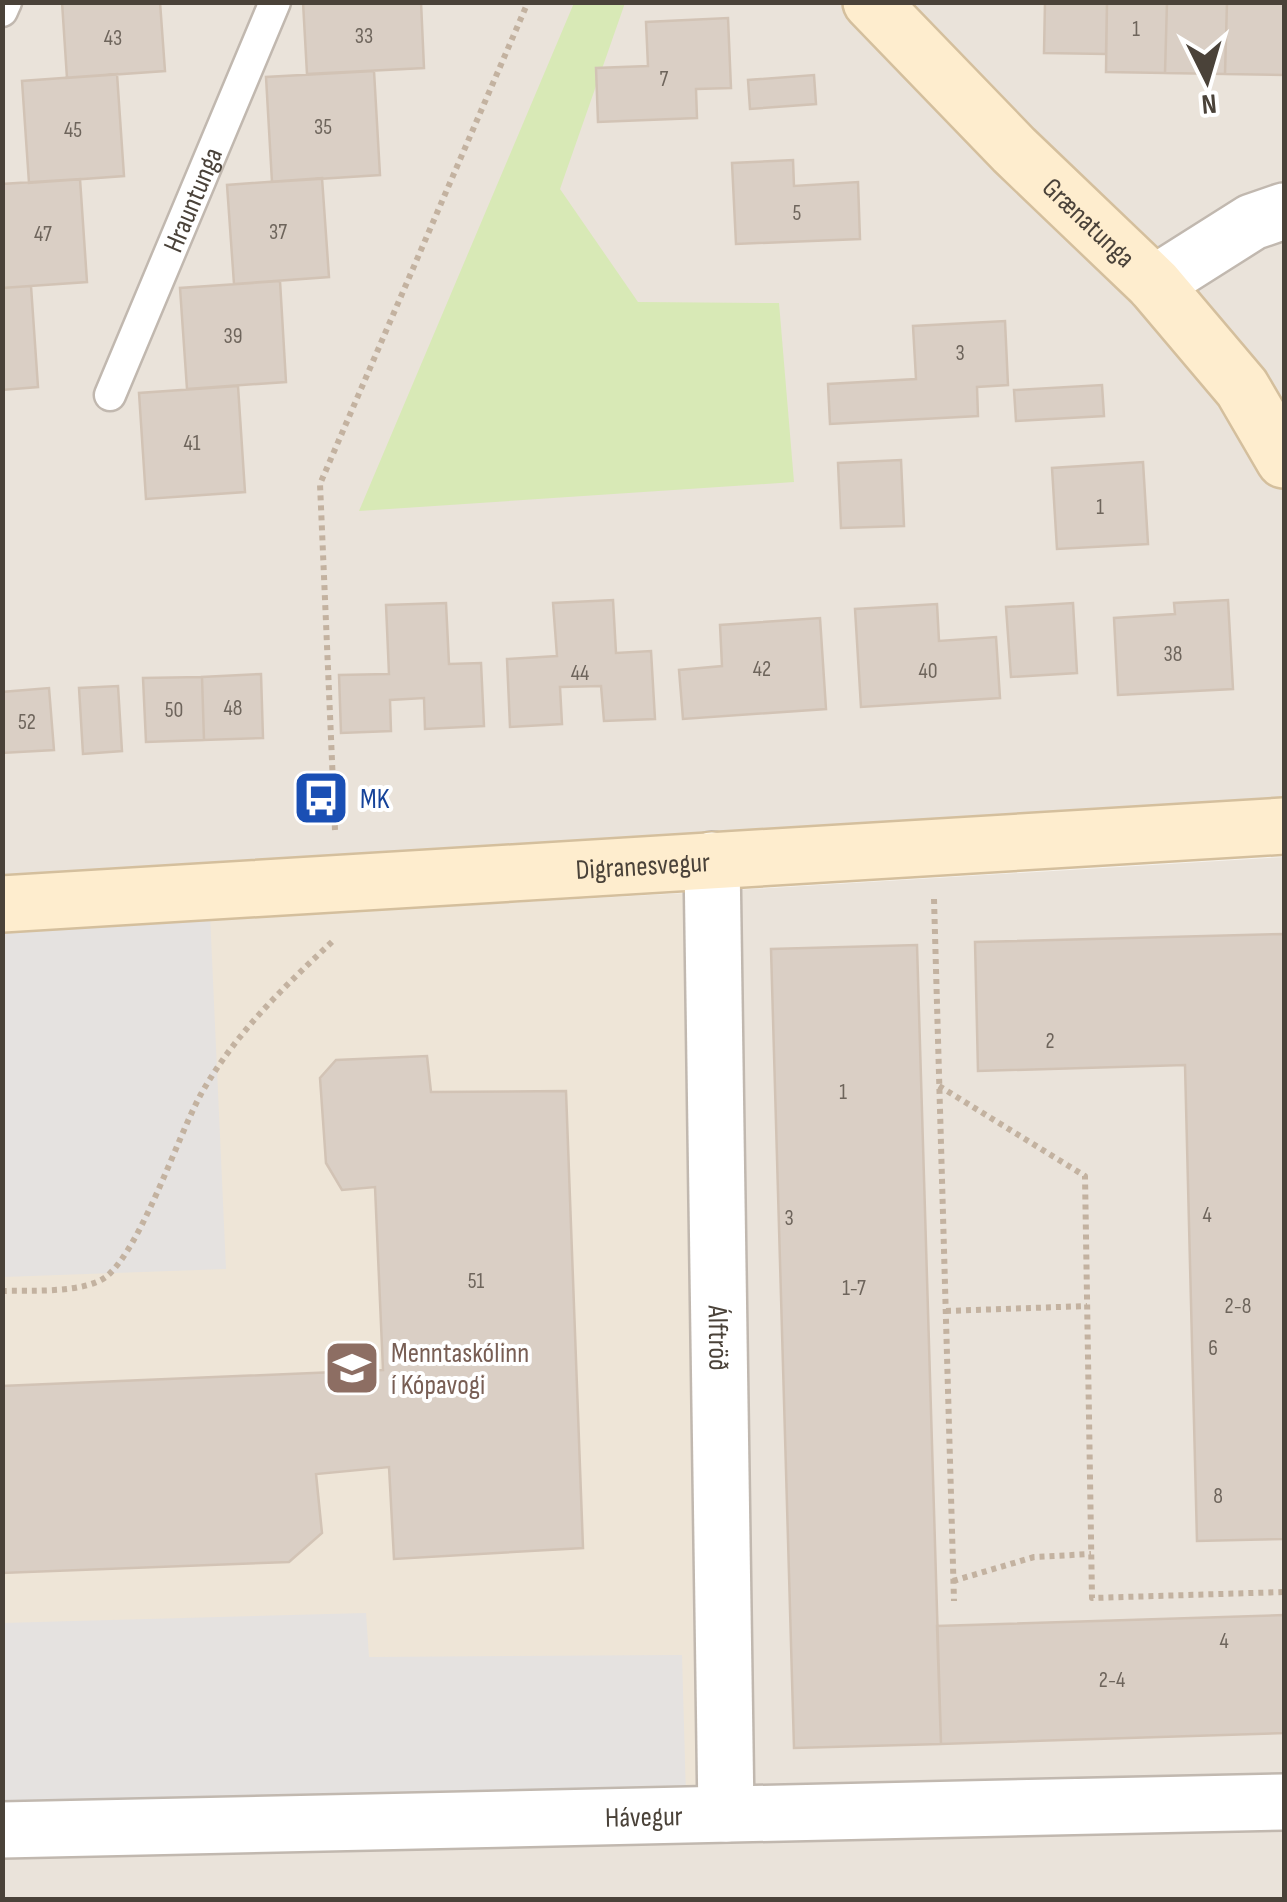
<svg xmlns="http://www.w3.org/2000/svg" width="1287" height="1902" font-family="'Sofia Sans Condensed',sans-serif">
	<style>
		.residential { fill: #eae3da }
		.education { fill: #eee5d7 }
		.green { fill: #d8e9b6 }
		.parking { fill: #e5e2e0 }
		.building { fill: #dacfc5; stroke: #d2c3b5; stroke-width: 2.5 }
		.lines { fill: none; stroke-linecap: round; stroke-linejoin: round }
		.lane-casing { stroke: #c1b8af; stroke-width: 35 }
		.street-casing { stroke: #c1b8af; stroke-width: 60 }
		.secondary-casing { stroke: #d4bf9d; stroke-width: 60 }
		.path { stroke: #c3b2a0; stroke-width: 6; stroke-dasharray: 5 5; stroke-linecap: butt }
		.lane { stroke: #fff; stroke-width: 30 }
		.street { stroke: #fff; stroke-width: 55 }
		.secondary { stroke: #feedce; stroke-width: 55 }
		.labels { text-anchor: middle; stroke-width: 8; stroke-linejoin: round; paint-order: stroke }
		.number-label { font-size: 22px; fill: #6e655c }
		.street-label { font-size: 28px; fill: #4a4239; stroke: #fff }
		.transit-label { font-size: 28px; fill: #164399; stroke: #fff; text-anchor: start }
		.education-label { font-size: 28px; fill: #785e54; stroke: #fff; text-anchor: start }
	</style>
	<rect width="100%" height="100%" fill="#f6f2ec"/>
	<path class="residential" d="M 3,3 L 1284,3 L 1284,799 L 3,879 Z
		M 1284,857 L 1284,1899 L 3,1899 L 2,1815 L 686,893 Z"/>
	<path class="education" d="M 686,893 L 715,1804 L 3,1815 L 3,931 Z"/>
	<path class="green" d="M 574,3 L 625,3 L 560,189 L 638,302 L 779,303 L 794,482 L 359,511 Z"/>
	<path class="parking" d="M 209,892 L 226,1269 L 3,1277 L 3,904 Z
		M 366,1613 L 369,1657 L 682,1655 L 686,1796 L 3,1810 L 2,1623 Z"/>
	<path class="building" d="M 62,2 L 160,2 L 165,71 L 67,78 Z
		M 303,2 L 421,2 L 424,68 L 307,74 Z
		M 1045,2 L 1107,2 L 1106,54 L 1044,53 Z
		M 1107,2 L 1167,2 L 1165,73 L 1106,72 Z
		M 1167,2 L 1227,2 L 1225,74 L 1165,73 Z
		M 1227,2 L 1284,2 L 1284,75 L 1225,74 Z
		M 728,18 L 731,88 L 696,89 L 697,118 L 598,122 L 596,68 L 648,66 L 646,22 Z
		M 374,71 L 380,175 L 272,182 L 266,77 Z
		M 117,74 L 124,176 L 29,183 L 22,81 Z
		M 814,75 L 816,104 L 750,109 L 748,80 Z
		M 793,160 L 794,186 L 858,182 L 860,239 L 736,244 L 732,163 Z
		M 322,178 L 329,277 L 234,284 L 227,185 Z
		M 80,179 L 87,282 L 2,288 L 2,184 Z
		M 280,281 L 286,382 L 187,389 L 180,288 Z
		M 31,286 L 38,387 L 2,390 L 2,288 Z
		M 1005,321 L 1008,385 L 977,387 L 978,416 L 830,424 L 828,384 L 916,379 L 913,326 Z
		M 1102,385 L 1104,416 L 1016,421 L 1014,390 Z
		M 238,386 L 245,492 L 146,499 L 139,393 Z
		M 901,460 L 904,526 L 841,528 L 838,463 Z
		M 1143,462 L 1148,544 L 1057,549 L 1052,468 Z
		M 613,600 L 616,653 L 651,651 L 655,719 L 604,721 L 601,686 L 560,687 L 562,724 L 510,727 L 507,659 L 557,656 L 553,603 Z
		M 1228,600 L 1233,689 L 1118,695 L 1114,618 L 1175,614 L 1174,603 Z
		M 446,603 L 449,664 L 481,663 L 484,726 L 425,729 L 424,698 L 390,700 L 391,731 L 341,733 L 339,675 L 389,674 L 386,605 Z
		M 1073,603 L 1077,673 L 1011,677 L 1006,607 Z
		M 937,604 L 939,641 L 996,637 L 1000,698 L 861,707 L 855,609 Z
		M 820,618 L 826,709 L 683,719 L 679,670 L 722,666 L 720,625 Z
		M 261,674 L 263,738 L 204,740 L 202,677 Z
		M 202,677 L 204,740 L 146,742 L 143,678 Z
		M 118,686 L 122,751 L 83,754 L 79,688 Z
		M 49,688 L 54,750 L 2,753 L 2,692 Z
		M 1284,934 L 1284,1539 L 1197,1541 L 1185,1065 L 978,1071 L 975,942 Z
		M 917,945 L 941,1744 L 794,1748 L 771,949 Z
		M 427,1056 L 431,1092 L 566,1091 L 583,1548 L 394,1559 L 389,1467 L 316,1474 L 322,1533 L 289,1562 L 2,1573 L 2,1386 L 383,1370 L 375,1187 L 342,1190 L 326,1163 L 320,1078 L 336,1060 Z
		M 1284,1615 L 1284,1733 L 941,1744 L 937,1626 Z"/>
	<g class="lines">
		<g class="lane-casing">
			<g id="lane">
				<path d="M 2,11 L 6,2"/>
				<path id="s1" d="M 110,395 L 275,2"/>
			</g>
		</g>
		<g class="street-casing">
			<g id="street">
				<path d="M 1154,284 L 1252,222 L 1284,211"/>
				<path id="s2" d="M 712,860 L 726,1814"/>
				<path id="s3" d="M 2,1830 L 1284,1802"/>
			</g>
		</g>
		<g class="secondary-casing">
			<g id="secondary">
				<path id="s4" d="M 871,2 L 1014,150 L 1154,284 L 1242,388 L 1284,460"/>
				<path id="s5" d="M 2,904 L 1284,826"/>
			</g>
		</g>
		<path class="path" d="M 335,830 L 320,484 L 528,2
			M 934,899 L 954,1601
			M 939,1086 L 1085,1176 L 1092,1598 L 1284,1592
			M 2,1291 C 30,1290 85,1294 107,1276 C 142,1246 177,1138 201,1094 C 236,1032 285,986 335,939
			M 946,1311 L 1087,1306
			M 953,1581 L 1034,1557 L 1091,1554"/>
		<use href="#lane" class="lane"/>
		<use href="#street" class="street"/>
		<use href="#secondary" class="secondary"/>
	</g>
	<defs>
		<g id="bus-square" transform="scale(2.875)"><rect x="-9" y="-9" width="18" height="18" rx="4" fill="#1a4fb4" stroke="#fff"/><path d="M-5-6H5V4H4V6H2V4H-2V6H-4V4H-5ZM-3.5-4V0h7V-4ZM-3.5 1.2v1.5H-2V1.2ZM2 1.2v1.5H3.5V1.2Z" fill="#fff"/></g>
		<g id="university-square" transform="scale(2.875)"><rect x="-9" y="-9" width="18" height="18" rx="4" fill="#8d6e63" stroke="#fff"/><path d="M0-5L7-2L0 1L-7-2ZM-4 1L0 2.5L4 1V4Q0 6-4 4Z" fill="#fff"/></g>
	</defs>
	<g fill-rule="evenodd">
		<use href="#bus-square" x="321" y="798"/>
		<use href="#university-square" x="352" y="1368"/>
	</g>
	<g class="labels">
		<g class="number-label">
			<text x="1136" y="36">1</text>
			<text x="364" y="43">33</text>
			<text x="113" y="45">43</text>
			<text x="664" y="86">7</text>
			<text x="323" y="134">35</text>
			<text x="73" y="137">45</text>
			<text x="797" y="220">5</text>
			<text x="278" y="239">37</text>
			<text x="43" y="241">47</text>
			<text x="233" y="343">39</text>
			<text x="960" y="360">3</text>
			<text x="192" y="450">41</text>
			<text x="1100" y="514">1</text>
			<text x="1173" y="661">38</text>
			<text x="762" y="676">42</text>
			<text x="928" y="678">40</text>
			<text x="580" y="680">44</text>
			<text x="233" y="715">48</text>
			<text x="174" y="717">50</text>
			<text x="27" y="729">52</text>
			<text x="1050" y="1048">2</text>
			<text x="843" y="1099">1</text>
			<text x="1207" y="1222">4</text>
			<text x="789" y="1225">3</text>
			<text x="476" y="1288">51</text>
			<text x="854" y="1295">1-7</text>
			<text x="1238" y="1313">2-8</text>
			<text x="1213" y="1355">6</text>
			<text x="1218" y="1503">8</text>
			<text x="1224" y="1648">4</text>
			<text x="1112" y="1687">2-4</text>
		</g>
		<g class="street-label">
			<text dy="10" stroke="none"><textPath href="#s1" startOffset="212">Hrauntunga</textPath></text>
			<text dy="10" stroke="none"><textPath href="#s4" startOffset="310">Grænatunga</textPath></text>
			<text dy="10" stroke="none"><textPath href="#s5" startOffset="642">Digranesvegur</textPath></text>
			<text dy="10" stroke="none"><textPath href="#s2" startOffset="478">Álftröð</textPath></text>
			<text dy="10" stroke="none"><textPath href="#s3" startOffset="642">Hávegur</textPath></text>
		</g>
		<g class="transit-label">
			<text x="360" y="808">MK</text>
		</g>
		<g class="education-label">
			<text x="391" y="1362">Menntaskólinn<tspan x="391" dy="32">í Kópavogi</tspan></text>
		</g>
	</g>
	<rect width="1287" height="1902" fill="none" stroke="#4a4239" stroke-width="10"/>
	<g transform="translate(1207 80) rotate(175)" stroke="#ffffff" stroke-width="8" paint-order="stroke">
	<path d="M0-8L18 38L0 25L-18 38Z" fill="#4a4239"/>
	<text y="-15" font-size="28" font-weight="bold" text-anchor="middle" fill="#4a4239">N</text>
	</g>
</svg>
